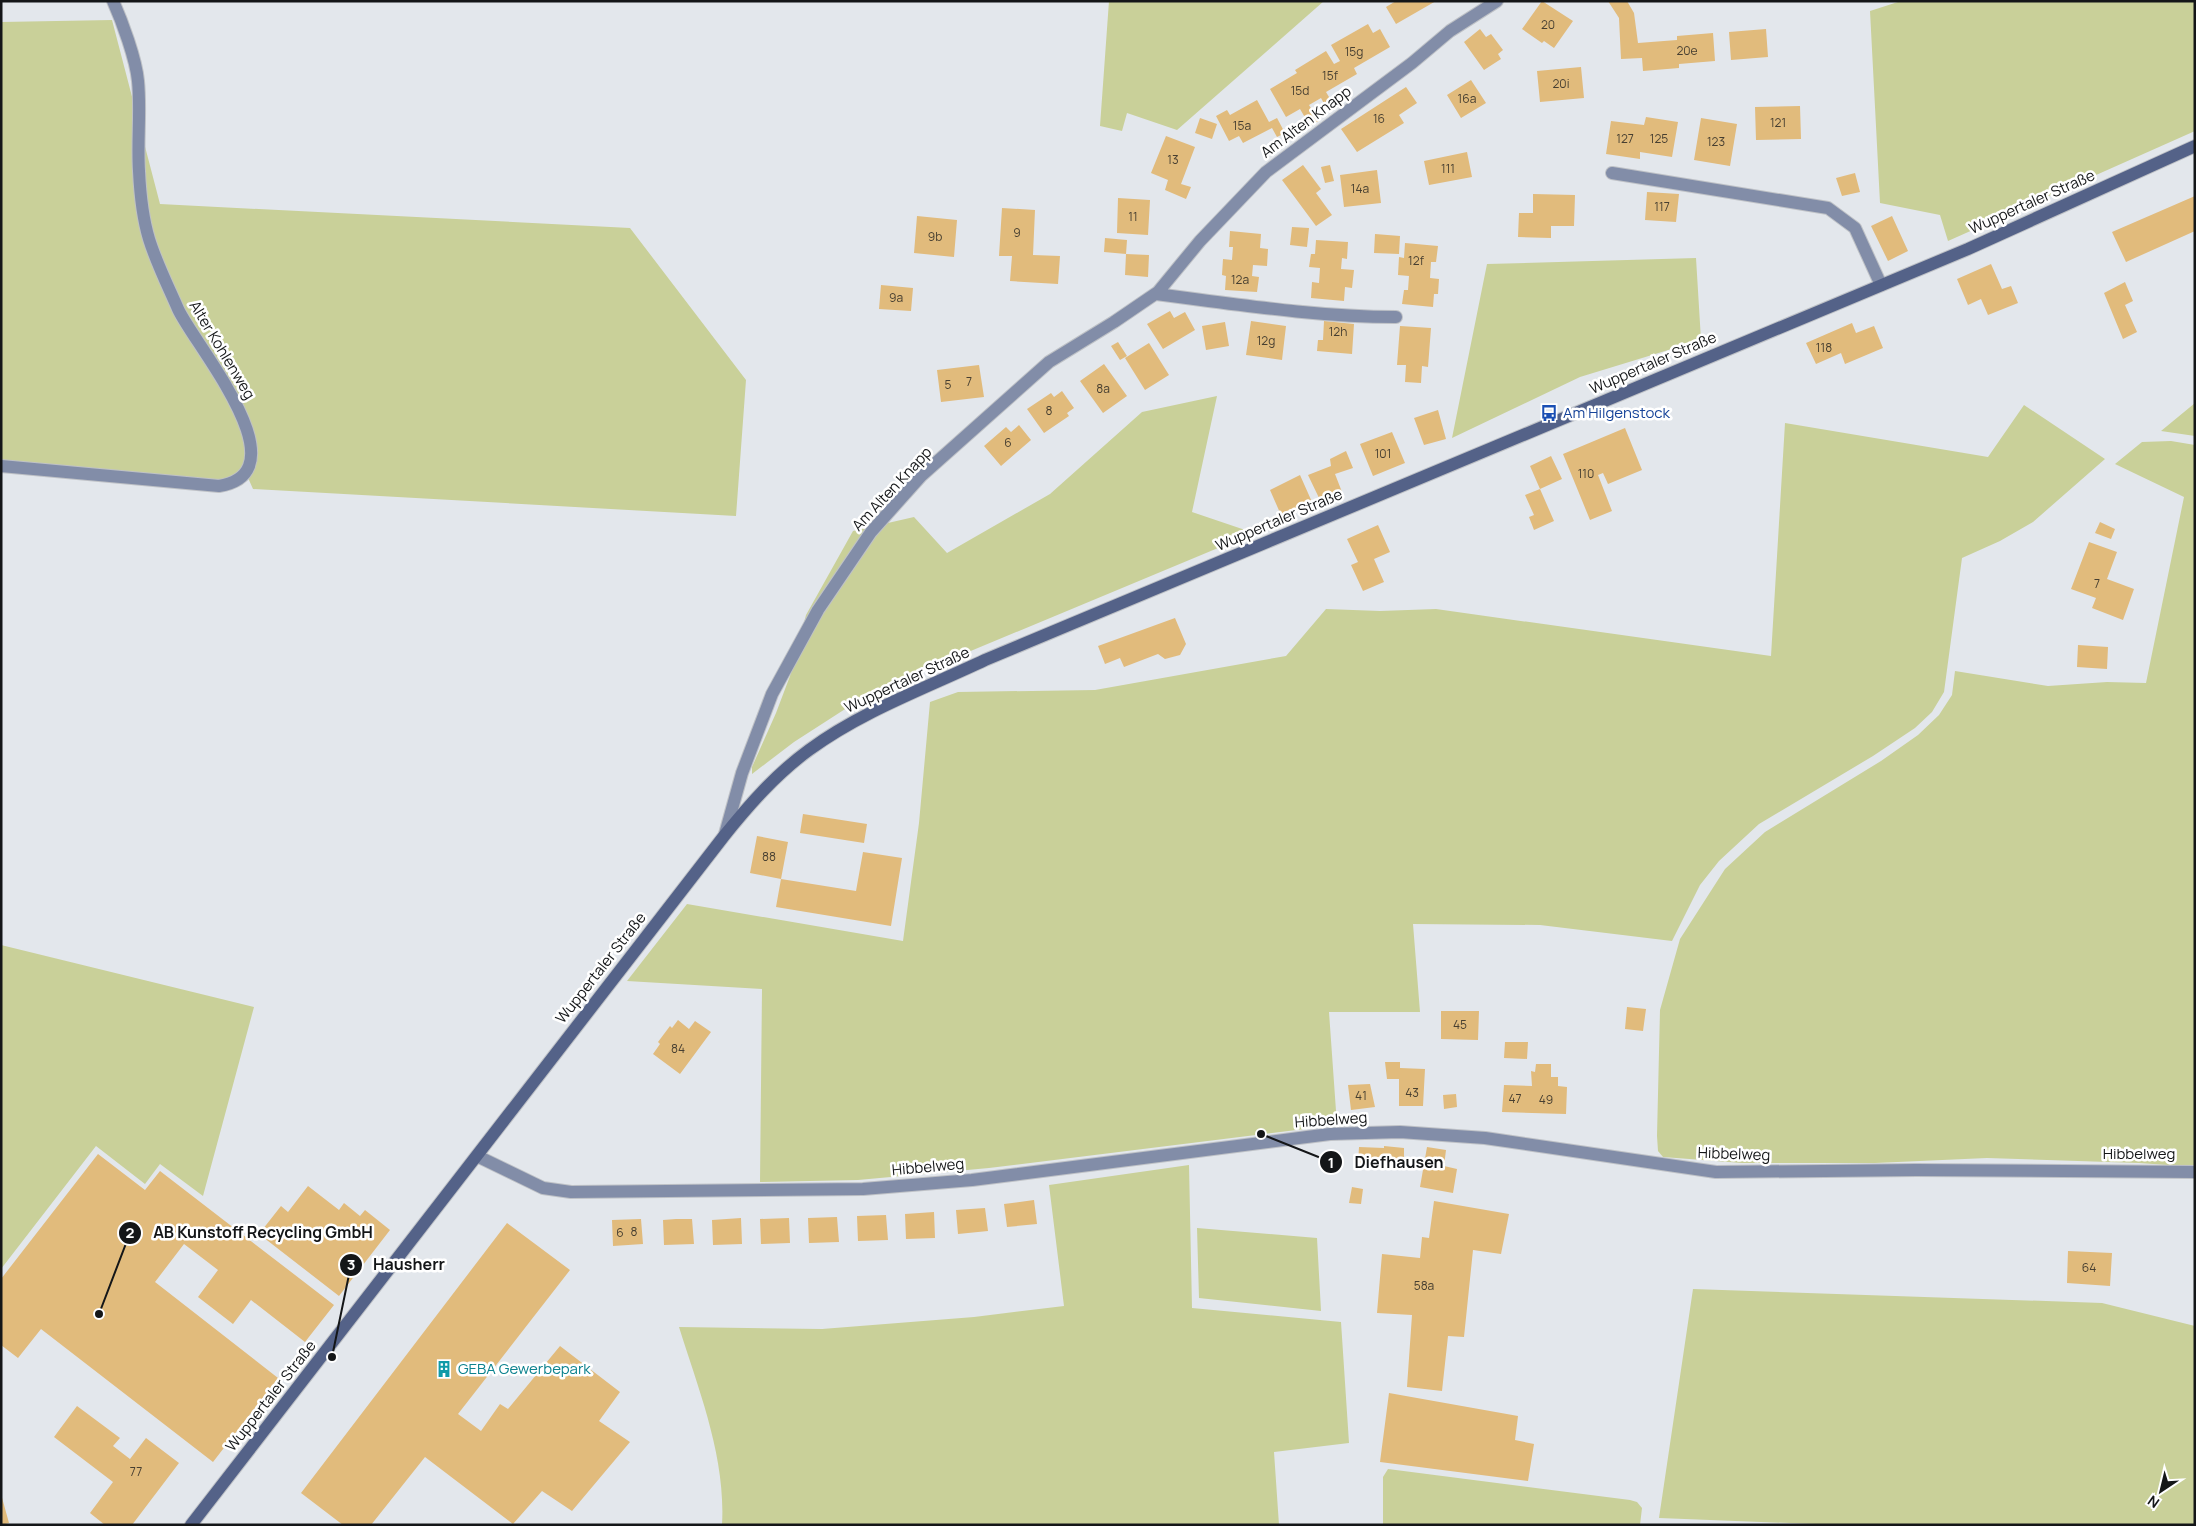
<svg xmlns="http://www.w3.org/2000/svg" width="2196" height="1526" font-family="Manrope,sans-serif">
	<style>
		.green { fill: #c9d099 }
		.building { fill: #e1bb7c }
		.lines { fill: none; stroke-linecap: round; stroke-linejoin: round }
		.minor-casing { stroke: #bec1c6; stroke-width: 14 }
		.tertiary-casing { stroke: #bec1c6; stroke-width: 14 }
		.secondary-casing { stroke: #bec1c6; stroke-width: 14 }
		.minor { stroke: #828da8; stroke-width: 12 }
		.tertiary { stroke: #828da8; stroke-width: 12 }
		.secondary { stroke: #546288; stroke-width: 12 }
		.labels { text-anchor: middle; stroke-width: 5; stroke-linejoin: round; paint-order: stroke }
		.number-label { font-size: 12px; fill: #473f31 }
		.street-label { font-size: 15px; fill: #141618; stroke: #fff }
		.transit-label { font-size: 15px; fill: #164399; stroke: #fff; text-anchor: start }
		.culture-label { font-size: 15px; fill: #0d838f; stroke: #fff; text-anchor: start }
		.leader { fill: none; stroke: #141618; stroke-width: 2 }
		.callout-dot { fill: #141618; stroke: #fff; stroke-width: 2 }
		.mark-label { font-size: 15px; text-anchor: middle; font-weight: bold; fill: #fff }
		.callout-label { font-size: 16px; text-anchor: middle; font-weight: bold; fill: #141618; stroke: #fff; stroke-width: 5; stroke-linejoin: round; paint-order: stroke }
	</style>
	<rect width="100%" height="100%" fill="#e3e7ec"/>
	<path class="green" d="M 1109,1 L 1324,1 L 1177,130 L 1127,113 L 1122,131 L 1100,126 Z
		M 1901,1 L 2195,1 L 2195,131 L 1948,241 L 1940,215 L 1880,203 L 1870,11 Z
		M 112,20 L 160,204 L 630,228 L 746,380 L 736,516 L 253,489 L 245,471 L 224,485 L 1,463 L 1,22 Z
		M 1696,258 L 1701,340 L 1580,377 L 1452,438 L 1487,264 Z
		M 1217,396 L 1192,512 L 1254,533 L 870,693 L 794,742 L 752,774 L 752,767 L 776,713 L 790,676 L 806,615 L 853,531 L 914,517 L 947,553 L 1050,494 L 1142,412 Z
		M 2195,403 L 2195,436 L 2161,431 Z
		M 2024,405 L 2105,459 L 2033,522 L 2000,541 L 1962,558 L 1944,692 L 1932,712 L 1915,728 L 1873,756 L 1759,824 L 1719,861 L 1700,885 L 1672,941 L 1540,925 L 1413,924 L 1420,1012 L 1329,1012 L 1337,1125 L 989,1168 L 858,1180 L 760,1182 L 762,989 L 627,981 L 687,904 L 903,941 L 919,823 L 930,702 L 958,692 L 1095,690 L 1286,656 L 1326,609 L 1380,611 L 1436,609 L 1771,656 L 1785,423 L 1988,457 Z
		M 2171,441 L 2195,445 L 2195,1167 L 2139,1163 L 1987,1158 L 1875,1163 L 1742,1163 L 1663,1157 L 1658,1151 L 1657,1136 L 1660,1010 L 1680,939 L 1725,869 L 1765,832 L 1881,761 L 1918,735 L 1939,715 L 1952,695 L 1955,671 L 2048,686 L 2107,682 L 2146,683 L 2184,497 L 2115,464 L 2142,442 Z
		M 1,945 L 254,1007 L 203,1196 L 160,1164 L 145,1184 L 96,1146 L 1,1269 Z
		M 1189,1165 L 1192,1308 L 1341,1322 L 1349,1443 L 1274,1452 L 1279,1525 L 722,1525 C 726,1457 699,1391 679,1327 L 822,1329 L 974,1317 L 1064,1306 L 1049,1185 Z
		M 1197,1228 L 1317,1238 L 1321,1311 L 1199,1298 Z
		M 1693,1289 L 2102,1303 L 2195,1326 L 2195,1525 L 1841,1525 L 1659,1518 Z
		M 1388,1469 L 1630,1500 L 1637,1502 L 1642,1508 L 1640,1525 L 1383,1525 L 1383,1477 Z"/>
	<path class="building" d="M 1396,1 L 1436,1 L 1396,24 L 1386,7 Z
		M 1542,1 L 1573,21 L 1554,48 L 1544,41 L 1542,43 L 1522,29 Z
		M 1608,1 L 1627,1 L 1634,13 L 1638,43 L 1677,40 L 1677,36 L 1713,33 L 1715,61 L 1679,64 L 1679,68 L 1643,71 L 1642,58 L 1621,59 L 1619,18 Z
		M 1368,24 L 1373,33 L 1380,29 L 1390,47 L 1354,68 L 1357,74 L 1326,92 L 1335,107 L 1328,111 L 1321,98 L 1309,105 L 1319,121 L 1310,126 L 1300,109 L 1286,117 L 1270,89 L 1297,73 L 1295,70 L 1326,51 L 1334,64 L 1340,61 L 1331,45 Z
		M 1480,29 L 1486,37 L 1491,34 L 1503,50 L 1498,54 L 1501,59 L 1484,70 L 1464,42 Z
		M 1766,29 L 1768,57 L 1731,60 L 1729,32 Z
		M 1581,67 L 1584,98 L 1540,102 L 1537,71 Z
		M 1471,80 L 1486,103 L 1461,118 L 1447,95 Z
		M 1406,87 L 1417,103 L 1399,115 L 1404,123 L 1357,152 L 1341,129 Z
		M 1257,100 L 1269,122 L 1277,118 L 1285,133 L 1277,137 L 1272,128 L 1243,143 L 1239,136 L 1229,141 L 1216,116 L 1227,110 L 1230,115 Z
		M 1800,106 L 1801,139 L 1756,140 L 1755,107 Z
		M 1646,117 L 1678,122 L 1672,157 L 1640,152 L 1640,159 L 1606,154 L 1611,121 L 1644,125 Z
		M 1200,118 L 1217,124 L 1212,139 L 1195,133 Z
		M 1701,118 L 1737,124 L 1730,166 L 1694,160 Z
		M 1166,136 L 1195,147 L 1181,184 L 1191,187 L 1186,199 L 1165,190 L 1168,180 L 1151,173 Z
		M 1467,152 L 1472,177 L 1429,185 L 1424,161 Z
		M 1303,165 L 1321,189 L 1316,193 L 1332,215 L 1316,226 L 1282,180 Z
		M 1330,165 L 1334,181 L 1325,183 L 1321,167 Z
		M 1377,170 L 1381,203 L 1344,207 L 1340,175 Z
		M 1855,173 L 1860,192 L 1842,196 L 1836,178 Z
		M 1647,192 L 1679,194 L 1676,222 L 1645,220 Z
		M 1533,194 L 1575,195 L 1574,226 L 1551,226 L 1551,238 L 1518,237 L 1519,213 L 1533,213 Z
		M 2195,196 L 2195,231 L 2126,262 L 2112,232 Z
		M 1118,198 L 1150,200 L 1148,235 L 1117,233 Z
		M 1002,208 L 1035,210 L 1033,255 L 1060,256 L 1058,284 L 1010,281 L 1012,256 L 999,256 Z
		M 917,216 L 957,220 L 954,257 L 914,253 Z
		M 1892,216 L 1908,251 L 1888,261 L 1871,226 Z
		M 1292,227 L 1309,228 L 1307,247 L 1290,245 Z
		M 1230,231 L 1261,234 L 1260,248 L 1268,249 L 1267,266 L 1253,265 L 1252,276 L 1259,277 L 1257,292 L 1225,290 L 1226,276 L 1222,275 L 1223,259 L 1232,260 L 1233,247 L 1229,247 Z
		M 1375,234 L 1400,236 L 1399,254 L 1374,253 Z
		M 1105,238 L 1127,240 L 1126,254 L 1104,252 Z
		M 1316,240 L 1348,242 L 1347,259 L 1342,258 L 1341,269 L 1354,270 L 1352,288 L 1345,287 L 1344,301 L 1311,298 L 1312,282 L 1319,283 L 1320,268 L 1309,267 L 1311,254 L 1315,254 Z
		M 1405,243 L 1438,246 L 1436,262 L 1431,262 L 1430,278 L 1439,279 L 1438,294 L 1434,294 L 1433,307 L 1402,304 L 1404,290 L 1408,290 L 1409,276 L 1398,275 L 1399,257 L 1404,258 Z
		M 1126,254 L 1149,255 L 1148,277 L 1125,275 Z
		M 1991,264 L 2002,289 L 2011,286 L 2018,303 L 1988,315 L 1981,299 L 1968,305 L 1957,279 Z
		M 2125,282 L 2133,301 L 2125,305 L 2137,332 L 2123,339 L 2104,293 Z
		M 881,285 L 913,288 L 911,311 L 879,309 Z
		M 1170,311 L 1174,318 L 1185,312 L 1195,330 L 1163,349 L 1147,324 Z
		M 1251,321 L 1286,326 L 1282,360 L 1246,355 Z
		M 1324,321 L 1354,324 L 1352,354 L 1317,351 L 1318,340 L 1323,340 Z
		M 1225,322 L 1229,346 L 1206,350 L 1202,326 Z
		M 1852,323 L 1856,333 L 1874,326 L 1883,348 L 1845,364 L 1841,353 L 1816,364 L 1806,343 Z
		M 1400,326 L 1431,328 L 1428,367 L 1422,366 L 1421,383 L 1405,382 L 1406,365 L 1397,365 Z
		M 1118,342 L 1127,356 L 1120,360 L 1111,346 Z
		M 1149,343 L 1169,375 L 1145,390 L 1125,358 Z
		M 1104,364 L 1127,396 L 1103,413 L 1080,381 Z
		M 979,365 L 984,397 L 941,402 L 937,370 Z
		M 1062,391 L 1074,408 L 1067,413 L 1069,416 L 1044,433 L 1027,409 L 1051,393 L 1054,397 Z
		M 1438,410 L 1446,439 L 1424,445 L 1414,418 Z
		M 1019,425 L 1031,440 L 1001,466 L 984,446 L 1006,427 L 1011,432 Z
		M 1625,428 L 1642,470 L 1608,484 L 1603,473 L 1598,475 L 1612,511 L 1590,520 L 1563,454 Z
		M 1392,432 L 1405,463 L 1373,476 L 1360,444 Z
		M 1346,451 L 1353,468 L 1335,474 L 1342,492 L 1320,500 L 1308,475 L 1331,466 L 1330,459 Z
		M 1551,456 L 1562,479 L 1540,489 L 1554,521 L 1534,530 L 1529,517 L 1534,515 L 1525,495 L 1540,489 L 1530,466 Z
		M 1300,475 L 1312,502 L 1281,515 L 1270,490 Z
		M 2100,522 L 2115,529 L 2111,539 L 2095,533 Z
		M 1378,525 L 1390,552 L 1374,559 L 1384,582 L 1363,591 L 1351,565 L 1358,562 L 1347,539 Z
		M 2089,542 L 2117,552 L 2107,579 L 2134,589 L 2123,620 L 2092,608 L 2096,598 L 2071,589 Z
		M 1175,618 L 1186,644 L 1180,655 L 1165,659 L 1158,654 L 1124,667 L 1120,658 L 1105,664 L 1098,646 Z
		M 2078,645 L 2108,647 L 2107,669 L 2077,667 Z
		M 803,814 L 867,824 L 864,843 L 800,833 Z
		M 757,836 L 788,842 L 781,879 L 750,873 Z
		M 863,852 L 902,858 L 891,926 L 776,907 L 781,879 L 856,891 Z
		M 1627,1007 L 1646,1009 L 1643,1031 L 1625,1029 Z
		M 1441,1011 L 1479,1011 L 1478,1040 L 1441,1039 Z
		M 678,1020 L 689,1029 L 695,1021 L 711,1032 L 680,1074 L 653,1054 L 660,1044 L 658,1042 L 670,1026 L 672,1028 Z
		M 1505,1042 L 1528,1042 L 1527,1059 L 1504,1058 Z
		M 1385,1062 L 1400,1062 L 1400,1068 L 1425,1069 L 1423,1106 L 1399,1106 L 1399,1079 L 1387,1079 Z
		M 1536,1064 L 1551,1064 L 1551,1077 L 1558,1077 L 1558,1086 L 1567,1087 L 1566,1114 L 1502,1112 L 1504,1085 L 1532,1086 L 1531,1071 L 1535,1072 Z
		M 1370,1084 L 1375,1107 L 1351,1110 L 1348,1085 Z
		M 1456,1094 L 1457,1107 L 1444,1109 L 1443,1095 Z
		M 1384,1146 L 1404,1148 L 1404,1165 L 1358,1164 L 1359,1147 L 1384,1148 Z
		M 1427,1147 L 1446,1150 L 1444,1166 L 1457,1169 L 1453,1193 L 1420,1187 Z
		M 98,1154 L 145,1190 L 160,1171 L 334,1305 L 305,1342 L 251,1300 L 233,1324 L 198,1297 L 218,1270 L 184,1244 L 155,1282 L 278,1378 L 213,1462 L 41,1329 L 18,1358 L 1,1345 L 1,1279 Z
		M 308,1186 L 339,1210 L 344,1203 L 360,1216 L 365,1210 L 390,1230 L 339,1296 L 259,1234 L 281,1206 L 288,1212 Z
		M 1352,1187 L 1363,1189 L 1361,1204 L 1349,1203 Z
		M 1034,1200 L 1037,1224 L 1007,1227 L 1004,1204 Z
		M 1434,1201 L 1509,1214 L 1501,1254 L 1473,1250 L 1464,1337 L 1448,1336 L 1442,1391 L 1407,1387 L 1412,1315 L 1377,1313 L 1382,1254 L 1420,1258 L 1422,1237 L 1429,1238 Z
		M 985,1208 L 988,1231 L 958,1234 L 956,1210 Z
		M 934,1212 L 935,1238 L 906,1239 L 905,1214 Z
		M 886,1215 L 888,1240 L 858,1241 L 857,1216 Z
		M 837,1217 L 839,1242 L 809,1243 L 808,1218 Z
		M 741,1218 L 742,1244 L 713,1245 L 712,1220 Z
		M 789,1218 L 790,1243 L 761,1244 L 760,1219 Z
		M 641,1219 L 643,1244 L 613,1246 L 612,1220 Z
		M 676,1219 L 692,1219 L 694,1244 L 664,1245 L 663,1220 Z
		M 507,1223 L 570,1270 L 458,1414 L 481,1431 L 500,1404 L 508,1409 L 560,1346 L 620,1392 L 599,1421 L 630,1442 L 572,1511 L 542,1491 L 513,1524 L 425,1457 L 371,1525 L 343,1525 L 301,1493 Z
		M 2068,1251 L 2112,1253 L 2110,1286 L 2067,1283 Z
		M 1389,1393 L 1518,1416 L 1515,1440 L 1534,1444 L 1528,1481 L 1380,1462 Z
		M 77,1406 L 120,1438 L 113,1446 L 130,1459 L 146,1438 L 179,1463 L 132,1525 L 105,1525 L 90,1513 L 113,1482 L 54,1437 Z
		M 1,1494 L 9,1523 L 1,1525 Z"/>
	<g class="lines">
		<g class="minor-casing">
			<path id="minor" d="M 1612,173 L 1828,208 L 1855,228 L 1881,285
				M 1156,294 C 1235,304 1316,317 1396,317
				M 1,466 L 219,486 C 305,472 193,343 178,309 C 168,286 156,262 149,239 C 143,219 140,192 139,171 C 137,141 141,111 138,81 C 136,59 122,21 113,1
				M 725,834 L 742,773 L 772,694 L 818,610 L 871,532 L 921,476 L 1049,362 L 1114,322 L 1158,292 L 1200,241 L 1266,172 L 1412,63 L 1450,31 L 1497,1"/>
		</g>
		<g class="tertiary-casing">
			<path id="tertiary" d="M 477,1156 L 543,1188 L 571,1192 L 863,1189 L 972,1180 L 1330,1134 L 1400,1132 L 1485,1138 L 1716,1172 L 1916,1170 L 2195,1172"/>
		</g>
		<g class="secondary-casing">
			<path id="secondary" d="M 191,1525 L 724,836 C 749,805 776,774 809,750 C 862,711 926,688 985,660 L 1968,249 L 2195,146"/>
		</g>
		<use href="#minor" class="minor"/>
		<use href="#tertiary" class="tertiary"/>
		<use href="#secondary" class="secondary"/>
	</g>
	<defs>
		<g id="bus-bare" transform="scale(1.35)"><path d="M-5-6H5V4H4V6H2V4H-2V6H-4V4H-5ZM-3.5-4V0h7V-4ZM-3.5 1.2v1.5H-2V1.2ZM2 1.2v1.5H3.5V1.2Z" fill="#1a4fb4" stroke="#fff" stroke-width="2.5" paint-order="stroke"/></g>
		<g id="building-bare" transform="scale(1.35)"><path d="M-4-6H4V6H1V3H-1V6H-4ZM-2.5-4.3h1.7v1.8h-1.7ZM.8-4.3h1.7v1.8H.8ZM-2.5-1h1.7V.8h-1.7ZM.8-1h1.7V.8H.8Z" fill="#0f9aa8" stroke="#fff" stroke-width="2.5" paint-order="stroke"/></g>
	</defs>
	<g fill-rule="evenodd">
		<use href="#bus-bare" x="1549" y="413"/>
		<use href="#building-bare" x="444" y="1369"/>
	</g>
	<g class="labels">
		<g class="number-label">
			<text x="1548" y="29">20</text>
			<text x="1687" y="55">20e</text>
			<text x="1354" y="56">15g</text>
			<text x="1330" y="80">15f</text>
			<text x="1561" y="88">20i</text>
			<text x="1300" y="95">15d</text>
			<text x="1467" y="103">16a</text>
			<text x="1379" y="123">16</text>
			<text x="1778" y="127">121</text>
			<text x="1242" y="130">15a</text>
			<text x="1625" y="143">127</text>
			<text x="1659" y="143">125</text>
			<text x="1716" y="146">123</text>
			<text x="1173" y="164">13</text>
			<text x="1448" y="173">111</text>
			<text x="1360" y="193">14a</text>
			<text x="1662" y="211">117</text>
			<text x="1133" y="221">11</text>
			<text x="1017" y="237">9</text>
			<text x="935" y="241">9b</text>
			<text x="1416" y="265">12f</text>
			<text x="1240" y="284">12a</text>
			<text x="896" y="302">9a</text>
			<text x="1338" y="336">12h</text>
			<text x="1266" y="345">12g</text>
			<text x="1824" y="352">118</text>
			<text x="969" y="386">7</text>
			<text x="948" y="389">5</text>
			<text x="1103" y="393">8a</text>
			<text x="1049" y="415">8</text>
			<text x="1008" y="447">6</text>
			<text x="1383" y="458">101</text>
			<text x="1586" y="478">110</text>
			<text x="2097" y="588">7</text>
			<text x="769" y="861">88</text>
			<text x="1460" y="1029">45</text>
			<text x="678" y="1053">84</text>
			<text x="1412" y="1097">43</text>
			<text x="1361" y="1100">41</text>
			<text x="1515" y="1103">47</text>
			<text x="1546" y="1104">49</text>
			<text x="634" y="1236">8</text>
			<text x="620" y="1237">6</text>
			<text x="2089" y="1272">64</text>
			<text x="1424" y="1290">58a</text>
			<text x="136" y="1476">77</text>
		</g>
		<g class="street-label">
			<text transform="translate(1306 122) rotate(-37)" y="5">Am Alten Knapp</text>
			<text transform="translate(2032 202) rotate(-24)" y="5">Wuppertaler Straße</text>
			<text transform="translate(222 350) rotate(59)" y="5">Alter Kohlenweg</text>
			<text transform="translate(1653 363) rotate(-23)" y="5">Wuppertaler Straße</text>
			<text transform="translate(892 489) rotate(-47)" y="5">Am Alten Knapp</text>
			<text transform="translate(1279 520) rotate(-23)" y="5">Wuppertaler Straße</text>
			<text transform="translate(907 680) rotate(-25)" y="5">Wuppertaler Straße</text>
			<text transform="translate(601 968) rotate(-52)" y="5">Wuppertaler Straße</text>
			<text transform="translate(1331 1120) rotate(-4)" y="5">Hibbelweg</text>
			<text transform="translate(1734 1154) rotate(2)" y="5">Hibbelweg</text>
			<text x="2139" y="1159">Hibbelweg</text>
			<text transform="translate(928 1167) rotate(-5)" y="5">Hibbelweg</text>
			<text transform="translate(271 1396) rotate(-52)" y="5">Wuppertaler Straße</text>
		</g>
		<g class="transit-label">
			<text x="1563" y="418">Am Hilgenstock</text>
		</g>
		<g class="culture-label">
			<text x="458" y="1374">GEBA Gewerbepark</text>
		</g>
	</g>
	<path class="leader" d="M1261 1134L1331 1162M99 1314L130 1233M332 1357L351 1265"/>
	<g class="callout-dot">
		<circle cx="1261" cy="1134" r="5"/>
		<circle cx="99" cy="1314" r="5"/>
		<circle cx="332" cy="1357" r="5"/>
		<circle cx="1331" cy="1162" r="12"/>
		<circle cx="130" cy="1233" r="12"/>
		<circle cx="351" cy="1265" r="12"/>
	</g>
	<g class="mark-label">
		<text x="1331" y="1168">1</text>
		<text x="130" y="1238">2</text>
		<text x="351" y="1270">3</text>
	</g>
	<g class="callout-label">
		<text x="1399" y="1168">Diefhausen</text>
		<text x="263" y="1238">AB Kunstoff Recycling GmbH</text>
		<text x="409" y="1270">Hausherr</text>
	</g>
	<rect width="2196" height="1526" fill="none" stroke="#141618" stroke-width="5"/>
	<g transform="translate(2161 1491) rotate(215)" stroke="#ffffff" stroke-width="4" paint-order="stroke">
	<path d="M0-4L9 19L0 12L-9 19Z" fill="#141618"/>
	<text y="-8" font-size="14" font-weight="bold" text-anchor="middle" fill="#141618">N</text>
	</g>
</svg>
